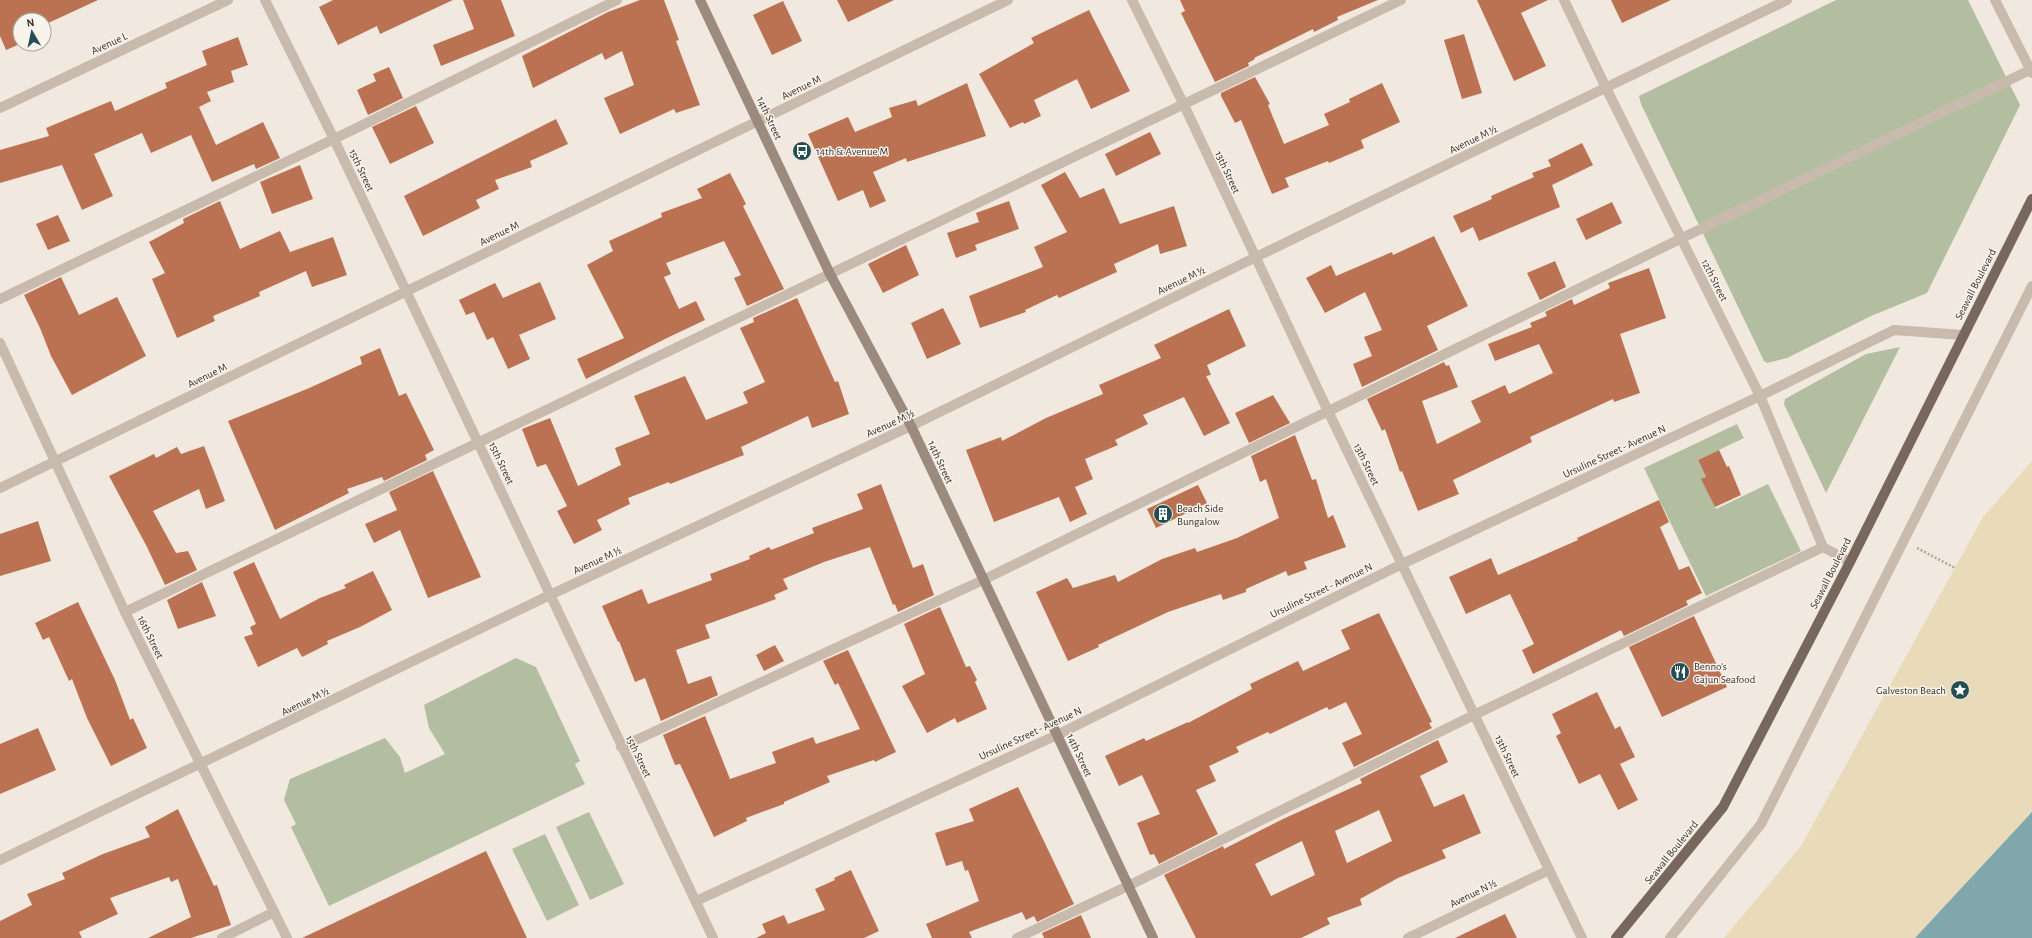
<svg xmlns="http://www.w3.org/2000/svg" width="2032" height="938" font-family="'Alegreya Sans',sans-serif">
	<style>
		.green { fill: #b3bea0 }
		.sand { fill: #e9dbb9 }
		.water { fill: #80a7ab }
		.building { fill: #bb7253; fill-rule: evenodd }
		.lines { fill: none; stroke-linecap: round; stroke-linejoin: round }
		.path { stroke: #b3a496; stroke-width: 2.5; stroke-dasharray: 2 2; stroke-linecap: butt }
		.lane { stroke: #c8baac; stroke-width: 10 }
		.street { stroke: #c8baac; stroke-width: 10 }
		.secondary { stroke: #9b8a7d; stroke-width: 10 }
		.primary { stroke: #77675d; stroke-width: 10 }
		.labels { text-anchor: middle; stroke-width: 3; stroke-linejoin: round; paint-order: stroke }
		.street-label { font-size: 11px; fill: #362f2a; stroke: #f8f3eb }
		.poi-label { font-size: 11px; fill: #362f2a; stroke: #f8f3eb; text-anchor: start }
	</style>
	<rect width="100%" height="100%" fill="#f1e9df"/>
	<path class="green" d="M 1836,0 L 1968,0 L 2020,105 L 1927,293 L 1871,316 L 1787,358 L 1767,363 L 1764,361 L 1641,104 L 1639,96 Z
		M 1900,347 L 1826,493 L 1784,404 L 1785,399 L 1866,354 Z
		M 1737,424 L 1744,438 L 1698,460 L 1706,477 L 1702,479 L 1715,507 L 1716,509 L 1768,484 L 1801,551 L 1706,596 L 1644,468 Z
		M 516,658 L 536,667 L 580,761 L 575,764 L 585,784 L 329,906 L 291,827 L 296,824 L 284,800 L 290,779 L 385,738 L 400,757 L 405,773 L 445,754 L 429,728 L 424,705 Z
		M 589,812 L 624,884 L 590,900 L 556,827 Z
		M 545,834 L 579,905 L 547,921 L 512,849 Z"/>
	<path class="sand" d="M 2032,461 L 2032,812 L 1915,938 L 1724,938 L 1801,846 L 1983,517 Z"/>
	<path class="water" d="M 2032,812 L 2032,938 L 1915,938 Z"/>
	<path class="building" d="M 0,0 L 98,0 L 44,25 L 44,20 L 20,20 L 20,44 L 6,50 L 0,36 Z
		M 333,0 L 453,0 L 380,34 L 377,26 L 338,45 L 319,7 Z
		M 463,0 L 501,0 L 515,36 L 441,66 L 433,45 L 474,29 Z
		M 640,0 L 664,0 L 679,40 L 676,41 L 700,105 L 676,113 L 674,109 L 620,134 L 604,98 L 634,85 L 622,51 L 605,60 L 602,53 L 533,88 L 522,56 L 608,12 Z
		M 837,0 L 894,0 L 848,22 Z
		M 1180,0 L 1378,0 L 1337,17 L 1338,20 L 1314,32 L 1313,29 L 1254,58 L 1255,59 L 1248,63 L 1249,66 L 1215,82 L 1181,13 L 1185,11 Z
		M 1477,0 L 1548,0 L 1521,13 L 1546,66 L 1514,81 Z
		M 1611,0 L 1671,0 L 1622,23 Z
		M 783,1 L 802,41 L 772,55 L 753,15 Z
		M 1089,10 L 1130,91 L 1091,109 L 1077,79 L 1034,100 L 1041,116 L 1024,124 L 1023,122 L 1010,128 L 979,74 L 1034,43 L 1031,38 Z
		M 1464,34 L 1482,93 L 1462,99 L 1444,40 Z
		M 238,37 L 248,65 L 231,71 L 234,82 L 207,92 L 211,101 L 199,107 L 216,145 L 263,122 L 280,158 L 256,169 L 254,164 L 212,182 L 191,135 L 151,153 L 142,133 L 94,154 L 113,196 L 82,210 L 62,165 L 0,183 L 0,150 L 49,136 L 46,128 L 111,101 L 115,111 L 167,88 L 165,83 L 207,65 L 202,51 Z
		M 389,67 L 403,98 L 368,115 L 357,90 L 376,81 L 373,74 Z
		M 1255,77 L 1270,104 L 1268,105 L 1284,144 L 1329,125 L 1324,114 L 1350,102 L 1349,99 L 1382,83 L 1400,122 L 1361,140 L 1364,148 L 1329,163 L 1328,161 L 1285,178 L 1289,187 L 1272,194 L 1241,120 L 1235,123 L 1221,96 L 1221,93 Z
		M 967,83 L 986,136 L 907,162 L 906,158 L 873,172 L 886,201 L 870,208 L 863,190 L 838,201 L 808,134 L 848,117 L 855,132 L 892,117 L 889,108 L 916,100 L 918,106 Z
		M 416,106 L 434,143 L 390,164 L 372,127 Z
		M 556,119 L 568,144 L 530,161 L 532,167 L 495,180 L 499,189 L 476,200 L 480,208 L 423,236 L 404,196 Z
		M 1150,132 L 1161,154 L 1116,176 L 1105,154 Z
		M 1582,143 L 1593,165 L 1552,185 L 1560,207 L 1479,241 L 1473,227 L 1461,233 L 1453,216 L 1492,199 L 1491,196 L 1534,177 L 1532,173 L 1551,166 L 1548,160 Z
		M 300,165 L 313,199 L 272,214 L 260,182 Z
		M 1065,172 L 1080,198 L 1104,188 L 1120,224 L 1174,206 L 1187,246 L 1160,254 L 1158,244 L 1114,264 L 1117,272 L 1059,298 L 1057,295 L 1025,310 L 1026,312 L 980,328 L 969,296 L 1043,267 L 1034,247 L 1067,232 L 1041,185 Z
		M 730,173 L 746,204 L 743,206 L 784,289 L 747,306 L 734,278 L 741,275 L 724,241 L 666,263 L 671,274 L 664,277 L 679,309 L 696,301 L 705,320 L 667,338 L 586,379 L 577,359 L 624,338 L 587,265 L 613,251 L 609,241 L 662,217 L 661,213 L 702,198 L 697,189 Z
		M 220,201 L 240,249 L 280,231 L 290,252 L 333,237 L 347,275 L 312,287 L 306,271 L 259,292 L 260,296 L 213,316 L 215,321 L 177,338 L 152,279 L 165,273 L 149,242 L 184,223 L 183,219 Z
		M 1009,201 L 1019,229 L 975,245 L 977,250 L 956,258 L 947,233 L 979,222 L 976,213 Z
		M 1612,202 L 1622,223 L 1586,240 L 1576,219 Z
		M 58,215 L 70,241 L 48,250 L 36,224 Z
		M 1434,236 L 1468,306 L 1427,326 L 1438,350 L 1362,387 L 1353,364 L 1372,356 L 1364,337 L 1382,330 L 1365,292 L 1325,313 L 1306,278 L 1331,265 L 1336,276 L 1392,252 L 1393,255 Z
		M 906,245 L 919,275 L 883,293 L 868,264 Z
		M 1555,261 L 1566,287 L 1540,300 L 1527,273 Z
		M 1649,268 L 1666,318 L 1620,334 L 1640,393 L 1614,402 L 1613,399 L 1530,437 L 1532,442 L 1453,480 L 1459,494 L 1418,511 L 1402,471 L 1400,472 L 1385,429 L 1382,431 L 1367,399 L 1444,362 L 1446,366 L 1449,365 L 1458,387 L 1422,401 L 1437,444 L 1481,422 L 1471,401 L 1505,385 L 1509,394 L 1553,373 L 1539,344 L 1495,361 L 1488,344 L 1532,327 L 1530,323 L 1547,316 L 1545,312 L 1572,299 L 1574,305 L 1610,288 L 1608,283 Z
		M 61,277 L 79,315 L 117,297 L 146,356 L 72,395 L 51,356 L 40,328 L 24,295 Z
		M 540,282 L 556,319 L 519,335 L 530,359 L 508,369 L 493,337 L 487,340 L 474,312 L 466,315 L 459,300 L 495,283 L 503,298 Z
		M 797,298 L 835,382 L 838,381 L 849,414 L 812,428 L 808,416 L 741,447 L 744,455 L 670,484 L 669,482 L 628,498 L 630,504 L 597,520 L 602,530 L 574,544 L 557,511 L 567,506 L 546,464 L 537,467 L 522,429 L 550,418 L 578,486 L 621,465 L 615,448 L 650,434 L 634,396 L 685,376 L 706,420 L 748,403 L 743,392 L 765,382 L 740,328 L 754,322 L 753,318 Z
		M 943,308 L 961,344 L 927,359 L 911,323 Z
		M 1229,309 L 1246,346 L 1207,365 L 1211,375 L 1206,376 L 1230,423 L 1204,436 L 1184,397 L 1143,415 L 1148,424 L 1115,440 L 1118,445 L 1085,459 L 1093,479 L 1075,487 L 1087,514 L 1070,522 L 1059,497 L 994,522 L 966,450 L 1001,437 L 1002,441 L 1046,418 L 1103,394 L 1099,385 L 1161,358 L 1154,345 Z
		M 380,348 L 399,396 L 406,393 L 434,450 L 425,455 L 427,460 L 384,481 L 382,477 L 347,489 L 349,493 L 275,530 L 228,421 L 307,389 L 362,364 L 360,357 Z
		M 1273,395 L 1290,423 L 1249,443 L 1235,413 Z
		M 1295,435 L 1312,480 L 1316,479 L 1328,518 L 1333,515 L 1346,547 L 1304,562 L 1307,569 L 1288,576 L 1286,571 L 1246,589 L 1246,592 L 1223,600 L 1221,594 L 1168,612 L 1098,645 L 1099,647 L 1068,661 L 1036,592 L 1067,578 L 1073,588 L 1115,575 L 1118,582 L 1162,559 L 1195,548 L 1197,552 L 1237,538 L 1279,518 L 1266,479 L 1260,482 L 1251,456 Z
		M 204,446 L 225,501 L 206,509 L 199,489 L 153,511 L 176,553 L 188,551 L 197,570 L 165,585 L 147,547 L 109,476 L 154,454 L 156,458 L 177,447 L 181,454 Z
		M 1719,450 L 1727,467 L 1729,466 L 1741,495 L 1715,507 L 1701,479 L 1706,477 L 1698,460 Z
		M 433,471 L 481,577 L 428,598 L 400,530 L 374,543 L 365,524 L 397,510 L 389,492 Z
		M 881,484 L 913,568 L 923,564 L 934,595 L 898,612 L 895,604 L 893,605 L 870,547 L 824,562 L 783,579 L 788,589 L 774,595 L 776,599 L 705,625 L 710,638 L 676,650 L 688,684 L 711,676 L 718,695 L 661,721 L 645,678 L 635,682 L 619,641 L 618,642 L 602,606 L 642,589 L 648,604 L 712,580 L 710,574 L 750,559 L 749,556 L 769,547 L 771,550 L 814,533 L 812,528 L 863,509 L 857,494 Z
		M 1198,485 L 1207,503 L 1156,528 L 1147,509 Z
		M 1659,500 L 1669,522 L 1660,527 L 1679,570 L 1689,566 L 1702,593 L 1686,601 L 1688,605 L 1624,636 L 1621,630 L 1533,674 L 1522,650 L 1534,644 L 1510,594 L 1466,614 L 1449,577 L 1491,558 L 1498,575 L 1578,540 L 1577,538 Z
		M 38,521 L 51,561 L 0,576 L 0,534 Z
		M 254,562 L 280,619 L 320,598 L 346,588 L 344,585 L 373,571 L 392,610 L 360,627 L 327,641 L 328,644 L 302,657 L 297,648 L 258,667 L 244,637 L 253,634 L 250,627 L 256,624 L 233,572 Z
		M 202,582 L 216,616 L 178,629 L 167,600 Z
		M 78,602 L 115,680 L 130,720 L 133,718 L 147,748 L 111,766 L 87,718 L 72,679 L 69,681 L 49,637 L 43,640 L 35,623 Z
		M 940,607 L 966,667 L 970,666 L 977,680 L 975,682 L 987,709 L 957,723 L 955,718 L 927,733 L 902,686 L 925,674 L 904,624 Z
		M 1379,613 L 1432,722 L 1429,723 L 1432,728 L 1354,767 L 1342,743 L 1362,734 L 1346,702 L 1329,710 L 1327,707 L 1270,734 L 1268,732 L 1236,747 L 1239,752 L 1209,766 L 1216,781 L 1196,790 L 1218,834 L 1159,864 L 1154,854 L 1150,855 L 1137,823 L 1160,814 L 1142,775 L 1119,786 L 1105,756 L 1144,738 L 1146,741 L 1188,722 L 1188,723 L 1252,689 L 1250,684 L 1298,661 L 1303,671 L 1350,649 L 1341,630 Z
		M 1694,616 L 1727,687 L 1662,717 L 1629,647 Z
		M 775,645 L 784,661 L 764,671 L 756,655 Z
		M 848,650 L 896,752 L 875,762 L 874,760 L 827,776 L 830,782 L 784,802 L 784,804 L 746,818 L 747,821 L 714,837 L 680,764 L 675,765 L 663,735 L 705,716 L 730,779 L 776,763 L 772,752 L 791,745 L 813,737 L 816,744 L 860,729 L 838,683 L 835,685 L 823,661 Z
		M 1597,692 L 1615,729 L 1620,726 L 1635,757 L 1620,764 L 1638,800 L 1618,810 L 1600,774 L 1579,784 L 1556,736 L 1561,733 L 1552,714 Z
		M 38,728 L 56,770 L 0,794 L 0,744 Z
		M 1438,740 L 1448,762 L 1420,776 L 1434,807 L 1464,794 L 1481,833 L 1442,850 L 1446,858 L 1398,878 L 1360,899 L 1362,905 L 1327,918 L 1330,924 L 1301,938 L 1196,938 L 1164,875 L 1223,846 L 1224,849 L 1283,819 L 1362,783 L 1360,779 ZM 1379,810 L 1392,841 L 1347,863 L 1335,831 ZM 1302,841 L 1315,875 L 1271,896 L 1255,864 Z
		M 1018,787 L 1074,904 L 1037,922 L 1034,916 L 1026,920 L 1022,912 L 969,932 L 972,938 L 932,938 L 926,924 L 979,901 L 968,870 L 965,871 L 962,861 L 946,866 L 935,833 L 974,821 L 969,809 Z
		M 178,809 L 214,886 L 217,885 L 231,925 L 191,938 L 148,938 L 191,917 L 178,879 L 171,882 L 169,877 L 110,898 L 118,914 L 79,932 L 82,938 L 0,938 L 0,921 L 32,905 L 27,894 L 65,879 L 62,873 L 103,854 L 150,837 L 145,827 Z
		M 486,851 L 527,938 L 302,938 Z
		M 851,870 L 879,931 L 864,938 L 756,938 L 766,933 L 762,924 L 784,915 L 788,924 L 825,910 L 815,889 L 835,880 L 834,878 Z
		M 1505,914 L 1517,938 L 1455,938 Z
		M 1081,915 L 1091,938 L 1044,938 L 1042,933 Z"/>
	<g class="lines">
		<path class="path" d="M 1917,548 L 1955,568"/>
		<path class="lane" d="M 0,299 L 334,139 L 617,0
			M 125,612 L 1401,0
			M 621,747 L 983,580 L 1680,239 L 2030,70
			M 222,938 L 274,912
			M 1017,938 L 1128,886 L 1476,714 L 1823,547"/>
		<path class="street" d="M 265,0 L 334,139 L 713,938
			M 1132,0 L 1184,105 L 1328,411 L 1582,938
			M 1564,0 L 1606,88 L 1760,396 L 1823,547 L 1850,562
			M 1995,0 L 2032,73
			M 0,108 L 228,0
			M 0,343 L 125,612 L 287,938
			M 0,488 L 1008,0
			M 0,860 L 550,595 L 911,426 L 1293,239 L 1787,0
			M 696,901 L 1057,735 L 1402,564 L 1760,396 L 1894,330 L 1963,335
			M 1408,938 L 1549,870
			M 1670,938 L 1761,824 L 2032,286"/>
		<path class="secondary" d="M 700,0 L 830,274 L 911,426 L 1153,938"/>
		<path class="primary" d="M 1616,938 L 1723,807 L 1850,562 L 2032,199"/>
	</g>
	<defs>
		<g id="bus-disc" transform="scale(1)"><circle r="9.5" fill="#234e54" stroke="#f8f3eb"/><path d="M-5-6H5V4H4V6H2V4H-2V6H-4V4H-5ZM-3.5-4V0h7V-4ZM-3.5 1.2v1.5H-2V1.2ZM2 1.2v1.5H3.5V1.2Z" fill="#fff"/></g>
		<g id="building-disc" transform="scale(1)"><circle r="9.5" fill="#234e54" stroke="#f8f3eb"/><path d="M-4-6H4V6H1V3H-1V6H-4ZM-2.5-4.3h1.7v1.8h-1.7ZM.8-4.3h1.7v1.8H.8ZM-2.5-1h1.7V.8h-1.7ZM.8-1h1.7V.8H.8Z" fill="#fff"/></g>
		<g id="restaurant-disc" transform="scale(1)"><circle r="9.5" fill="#234e54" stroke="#f8f3eb"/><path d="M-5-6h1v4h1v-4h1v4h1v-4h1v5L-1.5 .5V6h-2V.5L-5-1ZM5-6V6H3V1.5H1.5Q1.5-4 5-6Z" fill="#fff"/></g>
		<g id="sight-disc" transform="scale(1)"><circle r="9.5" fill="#234e54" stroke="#f8f3eb"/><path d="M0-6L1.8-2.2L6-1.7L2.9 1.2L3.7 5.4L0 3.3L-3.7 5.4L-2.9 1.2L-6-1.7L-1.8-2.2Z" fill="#fff"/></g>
	</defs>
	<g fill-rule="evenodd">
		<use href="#bus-disc" x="802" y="151"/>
		<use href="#building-disc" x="1163" y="514"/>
		<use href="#restaurant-disc" x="1680" y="672"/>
		<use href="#sight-disc" x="1960" y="690"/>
	</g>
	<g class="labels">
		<g class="street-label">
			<text transform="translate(109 43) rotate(-25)" y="4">Avenue L</text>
			<text transform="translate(801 87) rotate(-26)" y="4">Avenue M</text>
			<text transform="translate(770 118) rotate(65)" y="4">14th Street</text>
			<text transform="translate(1473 139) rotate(-26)" y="4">Avenue M ½</text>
			<text transform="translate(362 170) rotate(65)" y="4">15th Street</text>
			<text transform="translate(1228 172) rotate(65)" y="4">13th Street</text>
			<text transform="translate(499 233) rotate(-26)" y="4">Avenue M</text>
			<text transform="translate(1181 280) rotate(-26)" y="4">Avenue M ½</text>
			<text transform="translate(1715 280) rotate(63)" y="4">12th Street</text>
			<text transform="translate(1975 284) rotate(-63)" y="4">Seawall Boulevard</text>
			<text transform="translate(207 375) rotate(-26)" y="4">Avenue M</text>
			<text transform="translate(890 423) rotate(-25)" y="4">Avenue M ½</text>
			<text transform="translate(1614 451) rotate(-25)" y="4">Ursuline Street - Avenue N</text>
			<text transform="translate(941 462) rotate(65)" y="4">14th Street</text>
			<text transform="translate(502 463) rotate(65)" y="4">15th Street</text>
			<text transform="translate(1367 464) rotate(64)" y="4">13th Street</text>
			<text transform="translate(597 560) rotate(-25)" y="4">Avenue M ½</text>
			<text transform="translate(1830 573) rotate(-63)" y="4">Seawall Boulevard</text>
			<text transform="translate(1321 590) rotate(-26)" y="4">Ursuline Street - Avenue N</text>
			<text transform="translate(151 637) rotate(64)" y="4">16th Street</text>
			<text transform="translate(305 701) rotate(-26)" y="4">Avenue M ½</text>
			<text transform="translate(1030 733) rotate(-25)" y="4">Ursuline Street - Avenue N</text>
			<text transform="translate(1080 755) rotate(65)" y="4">14th Street</text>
			<text transform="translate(639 756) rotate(64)" y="4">15th Street</text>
			<text transform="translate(1508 756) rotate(65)" y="4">13th Street</text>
			<text transform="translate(1671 852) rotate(-51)" y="4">Seawall Boulevard</text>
			<text transform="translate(1473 893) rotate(-26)" y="4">Avenue N ½</text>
		</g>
		<g class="poi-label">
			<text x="816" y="155">14th &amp; Avenue M</text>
			<text x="1177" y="512">Beach Side<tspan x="1177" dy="13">Bungalow</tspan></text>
			<text x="1694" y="670">Benno’s<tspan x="1694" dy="13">Cajun Seafood</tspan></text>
			<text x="1946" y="694" text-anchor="end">Galveston Beach</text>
		</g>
	</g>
	<g transform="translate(32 32) rotate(351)"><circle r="19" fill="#f8f3eb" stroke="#aaa59e"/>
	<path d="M0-3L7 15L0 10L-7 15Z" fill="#234e54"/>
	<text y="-6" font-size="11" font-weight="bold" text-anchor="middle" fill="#362f2a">N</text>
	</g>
</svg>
